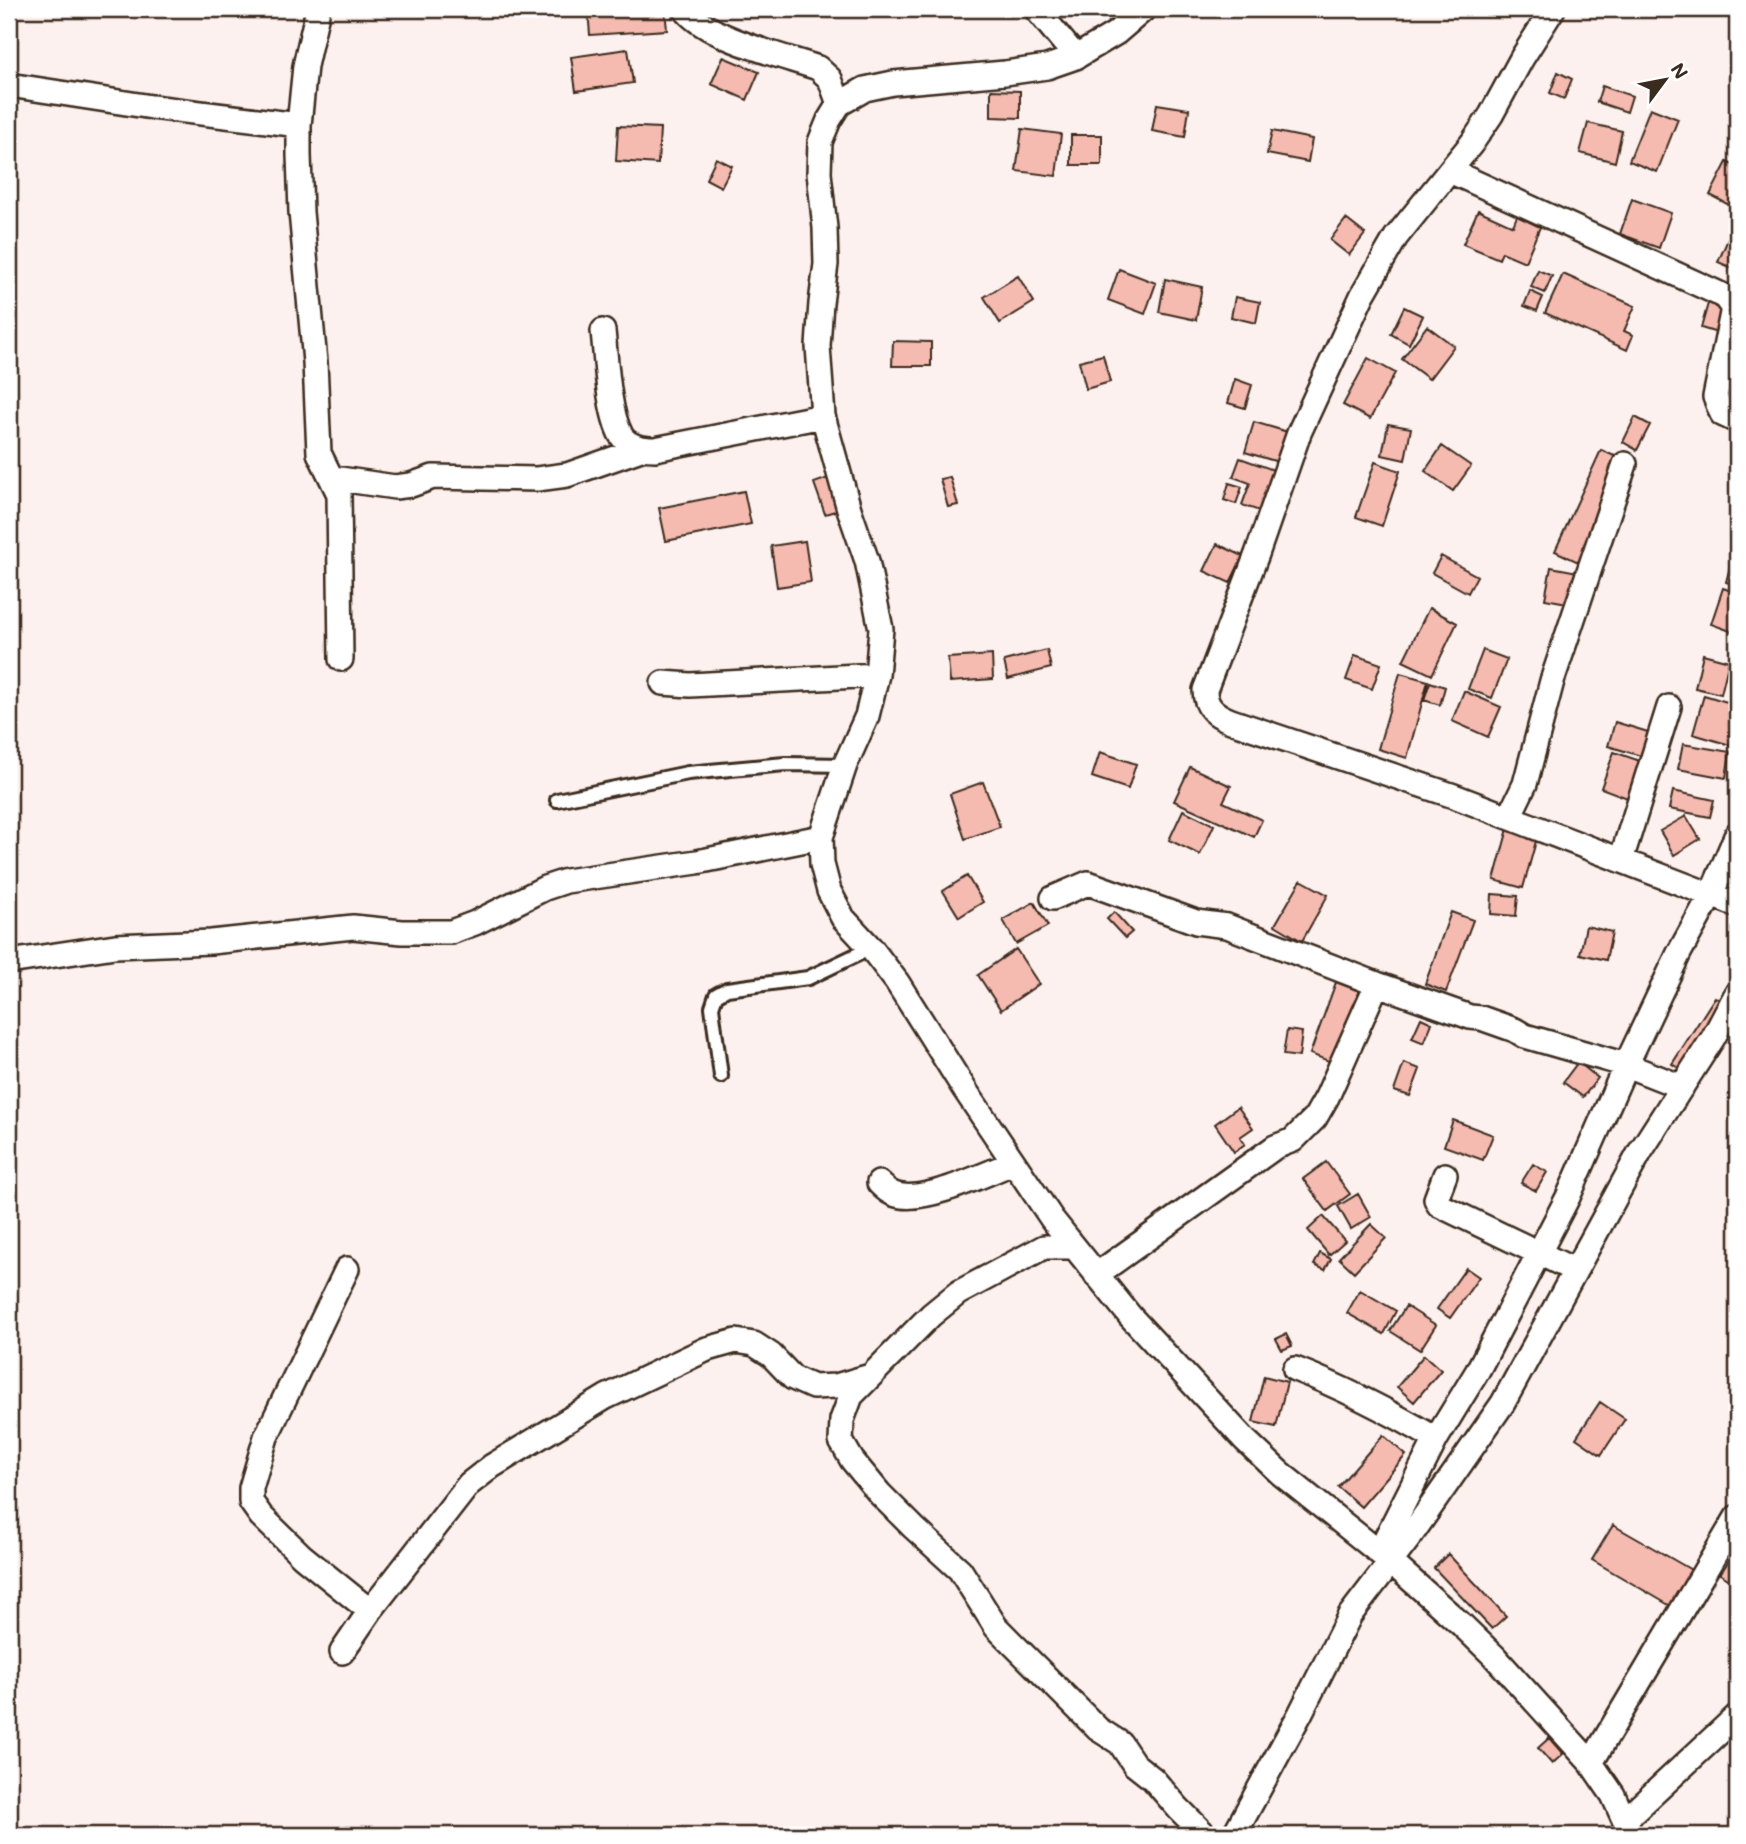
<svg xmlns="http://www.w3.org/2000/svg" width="1746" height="1844" font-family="Mali,sans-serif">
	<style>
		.building { fill: #f5bab0; stroke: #3b2a1e; stroke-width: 2 }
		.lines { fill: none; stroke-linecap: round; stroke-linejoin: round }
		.lane-casing { stroke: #3b2a1e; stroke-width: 18 }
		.street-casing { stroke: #3b2a1e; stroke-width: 28 }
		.lane { stroke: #fff; stroke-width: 12 }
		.street { stroke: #fff; stroke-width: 23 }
	</style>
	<rect width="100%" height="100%" fill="#fdf1ef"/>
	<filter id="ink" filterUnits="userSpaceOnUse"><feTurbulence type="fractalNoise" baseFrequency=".0143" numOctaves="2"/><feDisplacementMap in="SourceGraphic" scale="14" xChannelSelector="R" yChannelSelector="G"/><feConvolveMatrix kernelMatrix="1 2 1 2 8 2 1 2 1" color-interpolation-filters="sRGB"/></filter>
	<g filter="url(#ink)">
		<path class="building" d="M 588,9 L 665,9 L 667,30 L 590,35 Z
			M 628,49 L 633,83 L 576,91 L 571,57 Z
			M 723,57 L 759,72 L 747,100 L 711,84 Z
			M 1558,72 L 1572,79 L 1564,99 L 1550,93 Z
			M 1602,86 L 1632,96 L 1627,112 L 1597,102 Z
			M 991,90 L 1020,91 L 1020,118 L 991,117 Z
			M 1157,104 L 1189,109 L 1185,137 L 1152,131 Z
			M 1650,108 L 1678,119 L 1657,172 L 1629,161 Z
			M 1588,123 L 1622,131 L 1615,162 L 1580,153 Z
			M 618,126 L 660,128 L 658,164 L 616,161 Z
			M 1022,129 L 1061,134 L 1056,176 L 1016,171 Z
			M 1272,131 L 1312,139 L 1308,162 L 1267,154 Z
			M 1071,135 L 1102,135 L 1102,165 L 1071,165 Z
			M 716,158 L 732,166 L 721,187 L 706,179 Z
			M 1727,162 L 1737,167 L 1737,209 L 1710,195 Z
			M 1632,199 L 1671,213 L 1659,248 L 1620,234 Z
			M 1478,210 L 1513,226 L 1517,216 L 1540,227 L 1525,262 L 1502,252 L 1499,259 L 1463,244 Z
			M 1346,219 L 1365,234 L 1349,255 L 1330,240 Z
			M 1728,239 L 1737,243 L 1737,270 L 1718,262 Z
			M 1119,269 L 1156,283 L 1145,314 L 1108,300 Z
			M 1538,270 L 1552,276 L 1545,293 L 1531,287 Z
			M 1563,274 L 1635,306 L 1624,331 L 1633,335 L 1627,350 L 1545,313 Z
			M 1018,276 L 1034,302 L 1000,323 L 984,297 Z
			M 1165,279 L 1202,287 L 1196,320 L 1159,312 Z
			M 1530,291 L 1543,297 L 1537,311 L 1524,306 Z
			M 1235,297 L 1260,302 L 1256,323 L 1231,317 Z
			M 1709,300 L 1735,307 L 1727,336 L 1701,328 Z
			M 1404,307 L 1423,316 L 1409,344 L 1391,334 Z
			M 1427,326 L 1454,346 L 1429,379 L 1402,359 Z
			M 893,341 L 931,342 L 931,366 L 892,366 Z
			M 1103,355 L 1110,382 L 1086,389 L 1079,361 Z
			M 1368,358 L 1395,373 L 1370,419 L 1343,405 Z
			M 1235,379 L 1252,385 L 1245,408 L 1228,403 Z
			M 1635,417 L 1650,425 L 1637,450 L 1623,442 Z
			M 1254,422 L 1298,435 L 1288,465 L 1245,452 Z
			M 1388,424 L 1411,428 L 1405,460 L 1382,455 Z
			M 1442,446 L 1471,466 L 1453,491 L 1425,471 Z
			M 1601,450 L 1637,466 L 1591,568 L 1555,551 Z
			M 1240,458 L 1285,474 L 1271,515 L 1242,505 L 1250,483 L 1233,477 Z
			M 1375,462 L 1400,471 L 1382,526 L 1356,517 Z
			M 831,477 L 842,509 L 825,514 L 814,483 Z
			M 950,477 L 958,505 L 948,507 L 940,479 Z
			M 1229,483 L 1242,487 L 1236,504 L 1224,500 Z
			M 744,491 L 751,524 L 666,541 L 659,508 Z
			M 805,541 L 811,582 L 777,587 L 771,546 Z
			M 1217,544 L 1243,556 L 1230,583 L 1204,571 Z
			M 1733,555 L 1737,556 L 1737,585 L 1726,582 Z
			M 1441,556 L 1477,576 L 1468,593 L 1432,573 Z
			M 1551,567 L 1578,572 L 1573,604 L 1545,599 Z
			M 1723,588 L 1737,593 L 1736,633 L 1711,624 Z
			M 1429,608 L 1457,623 L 1432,675 L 1403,661 Z
			M 1047,650 L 1051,668 L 1008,679 L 1004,661 Z
			M 1483,650 L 1507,659 L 1492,698 L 1468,689 Z
			M 1703,654 L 1729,661 L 1721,694 L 1695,688 Z
			M 992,655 L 993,679 L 950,682 L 948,658 Z
			M 1355,655 L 1381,664 L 1372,689 L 1346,680 Z
			M 1400,673 L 1428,681 L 1407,758 L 1378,749 Z
			M 1430,682 L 1445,687 L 1440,705 L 1424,700 Z
			M 1464,691 L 1501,707 L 1488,737 L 1452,721 Z
			M 1704,695 L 1737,705 L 1737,747 L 1693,734 Z
			M 1615,722 L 1658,735 L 1651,759 L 1608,746 Z
			M 1683,744 L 1730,752 L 1726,778 L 1678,769 Z
			M 1100,752 L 1136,764 L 1128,789 L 1092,777 Z
			M 1614,752 L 1643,762 L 1630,799 L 1601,788 Z
			M 1190,767 L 1231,786 L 1223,802 L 1262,820 L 1254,837 L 1174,801 Z
			M 983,782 L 1000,827 L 965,839 L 950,794 Z
			M 1673,791 L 1714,800 L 1710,817 L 1669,809 Z
			M 1183,810 L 1214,825 L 1200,855 L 1169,840 Z
			M 1686,816 L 1700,839 L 1674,855 L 1660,831 Z
			M 1509,825 L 1538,834 L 1523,888 L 1494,880 Z
			M 967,876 L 983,902 L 959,917 L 943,891 Z
			M 1301,880 L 1328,895 L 1302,941 L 1275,925 Z
			M 1492,894 L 1518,896 L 1516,916 L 1491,914 Z
			M 1034,902 L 1048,926 L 1016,944 L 1003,920 Z
			M 1114,912 L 1132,932 L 1125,938 L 1107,919 Z
			M 1451,912 L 1473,920 L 1446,992 L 1425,984 Z
			M 1586,926 L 1612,932 L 1606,960 L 1580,954 Z
			M 1016,949 L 1039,984 L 1001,1010 L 978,975 Z
			M 1336,982 L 1362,992 L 1350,1069 L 1310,1054 Z
			M 1715,997 L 1734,1010 L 1691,1076 L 1672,1064 Z
			M 1421,1018 L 1432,1023 L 1424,1043 L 1412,1038 Z
			M 1287,1030 L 1302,1032 L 1299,1057 L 1283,1055 Z
			M 1578,1062 L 1598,1078 L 1583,1097 L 1563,1082 Z
			M 1404,1063 L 1420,1069 L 1410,1096 L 1394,1091 Z
			M 1238,1107 L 1253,1128 L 1240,1137 L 1245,1144 L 1234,1152 L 1215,1124 Z
			M 1453,1120 L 1493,1135 L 1483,1160 L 1444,1146 Z
			M 1326,1162 L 1350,1194 L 1327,1211 L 1303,1179 Z
			M 1533,1164 L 1547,1172 L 1536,1191 L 1521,1183 Z
			M 1358,1194 L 1371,1217 L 1351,1229 L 1338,1206 Z
			M 1323,1216 L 1345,1241 L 1329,1255 L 1308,1230 Z
			M 1371,1224 L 1386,1238 L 1354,1272 L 1339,1258 Z
			M 1320,1253 L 1331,1259 L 1325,1270 L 1314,1265 Z
			M 1466,1268 L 1479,1277 L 1450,1318 L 1437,1309 Z
			M 1360,1290 L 1396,1311 L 1384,1334 L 1347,1313 Z
			M 1406,1306 L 1436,1325 L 1420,1350 L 1390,1331 Z
			M 1286,1334 L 1292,1346 L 1282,1350 L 1276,1339 Z
			M 1424,1355 L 1441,1370 L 1414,1402 L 1397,1387 Z
			M 1264,1376 L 1287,1382 L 1276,1427 L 1253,1422 Z
			M 1600,1402 L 1625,1419 L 1601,1455 L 1576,1438 Z
			M 1383,1435 L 1406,1455 L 1361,1507 L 1338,1487 Z
			M 1613,1525 L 1695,1572 L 1674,1608 L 1592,1560 Z
			M 1448,1554 L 1506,1616 L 1492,1629 L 1434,1568 Z
			M 1732,1556 L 1737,1559 L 1737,1579 L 1735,1583 L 1720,1574 Z
			M 1549,1738 L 1563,1754 L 1552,1764 L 1538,1748 Z"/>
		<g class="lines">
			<g class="lane-casing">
				<path id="lane" d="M 557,800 L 688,773 L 785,764 L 845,765
					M 721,1076 L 712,1007 L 716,995 L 727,989 L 808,978 L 871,948"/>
			</g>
			<g class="street-casing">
				<path id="street" d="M 318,9 L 305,66 L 299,125 L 299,155 L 301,212 L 315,362 L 319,453 L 339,494 L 341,659
					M 685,9 C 706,38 783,56 818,68 L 830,79 L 839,104
					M 1036,9 L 1076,57
					M 1144,9 L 1116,33 L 1076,57 L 1047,67 L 1005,73 L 893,83 L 865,89 L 839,104 L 829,120 L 820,142 L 819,173 L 825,228 L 826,264 L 821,303 L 818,346 L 823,416 L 849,509 L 867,561 L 881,629 L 877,675 L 867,716 L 845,765 L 821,837 L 822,864 L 829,891 L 843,918 L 871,948 L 897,982 L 965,1090 L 1052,1219 L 1130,1316 L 1245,1440 L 1280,1473 L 1391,1562 L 1462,1625 L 1494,1656 L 1591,1763 L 1613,1795 L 1631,1835
					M 1553,9 L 1522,58 L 1491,115 L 1472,143 L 1396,237 L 1362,296 L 1299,433 L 1257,554 L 1205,690 C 1205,708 1216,715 1231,721 L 1454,796 L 1737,905
					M 9,85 L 152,107 L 299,125
					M 1450,171 L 1724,296 L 1732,307 L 1732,313 L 1715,397 L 1722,414 L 1737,421
					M 603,331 C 606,358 608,411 621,435 C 628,447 642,449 655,449 L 823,416
					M 333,478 L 395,487 L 411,485 L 433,477 L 537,479 L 567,475 L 641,449
					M 663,683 L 690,685 L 877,675
					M 1509,817 L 1525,784 L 1552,681 L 1625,464
					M 1621,860 L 1669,707
					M 1053,898 L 1088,883 L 1196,922 L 1227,926 L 1377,984 L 1470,1017 L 1481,1018 L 1515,1030 L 1525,1036 L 1626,1065 L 1682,1087
					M 9,962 L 115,946 L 211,942 L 353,927 L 402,932 L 451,932 L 475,923 L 545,888 L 566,881 L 697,862 L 821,837
					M 1445,1175 L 1436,1199 L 1439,1205 L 1574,1270
					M 879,1183 C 886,1190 892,1195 902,1196 C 932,1200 984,1174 1013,1163
					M 1073,1247 L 1044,1247 L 958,1293 L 931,1315 L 851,1396 L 842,1420 L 841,1441 L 852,1460 L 880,1494 L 914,1528 L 960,1570 L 996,1627 L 1098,1729 L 1120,1743 L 1134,1764 L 1153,1779 L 1178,1808 L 1205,1835
					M 347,1269 L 266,1437 L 251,1488 L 251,1502 L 261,1516 L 302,1556 L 370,1611
					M 1096,1275 L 1275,1147 L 1293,1140 L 1315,1118 L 1327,1097 L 1377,984
					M 1295,1369 C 1344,1388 1390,1412 1436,1439
					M 1379,1552 L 1436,1439 L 1477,1372 L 1568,1197 L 1626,1065 L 1679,953 L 1711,895 L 1737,834
					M 342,1652 L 370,1611 L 469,1484 L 492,1466 L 606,1397 L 707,1349 L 736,1341 L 754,1344 L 771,1355 L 793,1378 L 813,1387 L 836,1386 L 867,1377
					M 1591,1763 L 1737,1517
					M 1625,1820 L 1737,1716
					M 1234,1835 L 1300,1714 L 1350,1615 L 1409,1538 L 1503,1403 L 1640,1152 L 1713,1038 L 1737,993"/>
			</g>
			<use href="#lane" class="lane"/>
			<use href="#street" class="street"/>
		</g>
	</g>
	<rect width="1746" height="1844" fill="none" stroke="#fff" stroke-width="35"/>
	<rect x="18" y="18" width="1711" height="1809" fill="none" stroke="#3b2a1e" stroke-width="2.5" filter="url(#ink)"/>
	<g transform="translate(1665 80) rotate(58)" stroke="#ffffff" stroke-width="5" paint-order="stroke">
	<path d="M0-5L12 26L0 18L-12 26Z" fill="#3b2a1e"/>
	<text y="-10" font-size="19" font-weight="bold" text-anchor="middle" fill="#3b2a1e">N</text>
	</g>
</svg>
